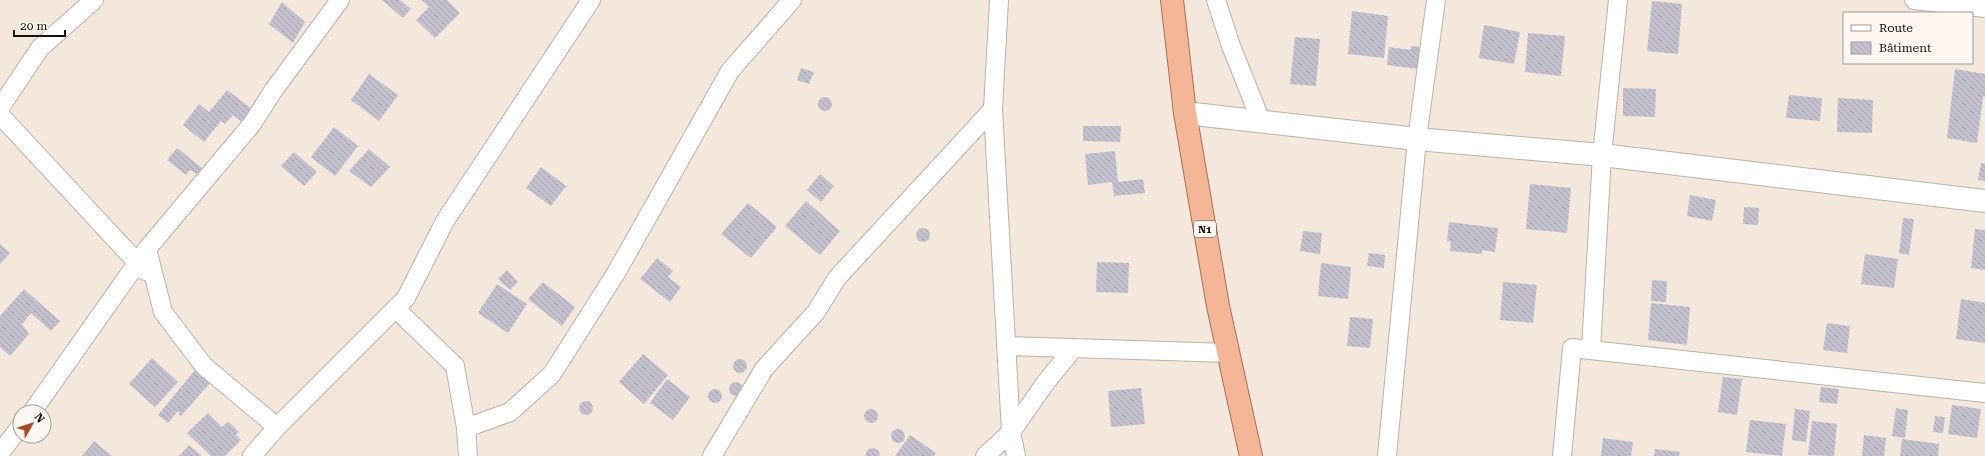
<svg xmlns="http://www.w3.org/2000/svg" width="1985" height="456" font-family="'Roboto Serif',serif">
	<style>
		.building { fill: url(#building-back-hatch) }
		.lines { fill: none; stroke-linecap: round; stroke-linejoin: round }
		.minor-casing { stroke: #bdb2a7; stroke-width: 20 }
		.tertiary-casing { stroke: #bdb2a7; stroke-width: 24 }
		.trunk-casing { stroke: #a57056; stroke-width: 24 }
		.minor { stroke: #fff; stroke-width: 18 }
		.tertiary { stroke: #fff; stroke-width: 22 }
		.trunk { stroke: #f4b697; stroke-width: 22 }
		.labels { text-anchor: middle; stroke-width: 3.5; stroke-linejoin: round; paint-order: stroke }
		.shield { fill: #fef6f0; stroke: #5c5652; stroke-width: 1 }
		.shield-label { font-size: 10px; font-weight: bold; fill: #16120e }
	</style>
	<defs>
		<pattern id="building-back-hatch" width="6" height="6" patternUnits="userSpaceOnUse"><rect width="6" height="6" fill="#c4c1cf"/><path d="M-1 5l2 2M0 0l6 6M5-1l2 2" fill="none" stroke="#a8a5b1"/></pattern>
	</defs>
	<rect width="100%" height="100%" fill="#f4e8dd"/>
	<path class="building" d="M 382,0 L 400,0 L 411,9 L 403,18 Z
		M 421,0 L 447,0 L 460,13 L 435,38 L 416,20 L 429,7 Z
		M 1652,1 L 1682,4 L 1678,54 L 1647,51 Z
		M 282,2 L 305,22 L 293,43 L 269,24 Z
		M 1352,11 L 1388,16 L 1384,58 L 1348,54 Z
		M 1484,25 L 1520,32 L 1514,64 L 1479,58 Z
		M 1528,33 L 1565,36 L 1561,76 L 1525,72 Z
		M 1295,37 L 1320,39 L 1316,86 L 1290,84 Z
		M 1411,46 L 1422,47 L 1419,69 L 1387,65 L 1389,47 L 1411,50 Z
		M 801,68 L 814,72 L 809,84 L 797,80 Z
		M 1955,69 L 1985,74 L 1985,97 L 1983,97 L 1977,143 L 1947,138 Z
		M 369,74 L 398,95 L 379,121 L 351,100 Z
		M 1623,88 L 1656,89 L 1655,117 L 1623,116 Z
		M 227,90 L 252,109 L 242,122 L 233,115 L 225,124 L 221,121 L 204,142 L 183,125 L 199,104 L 209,112 Z
		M 1789,95 L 1822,98 L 1820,121 L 1786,118 Z
		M818 104a7 7 0 1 1 14 0a7 7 0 1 1-14 0Z
		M 1838,98 L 1873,100 L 1872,133 L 1837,132 Z
		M 1083,126 L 1121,126 L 1120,142 L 1083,141 Z
		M 334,127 L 358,146 L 335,176 L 311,157 Z
		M 177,148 L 202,168 L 197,174 L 190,170 L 186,175 L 167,160 Z
		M 369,149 L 390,167 L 371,187 L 349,171 Z
		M 1115,151 L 1118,182 L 1143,179 L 1145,193 L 1114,196 L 1112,182 L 1088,185 L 1085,154 Z
		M 294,152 L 317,172 L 304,186 L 281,166 Z
		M 1981,163 L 1985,164 L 1985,181 L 1978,180 Z
		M 541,167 L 566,186 L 551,206 L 526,188 Z
		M 820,174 L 834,186 L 821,202 L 807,190 Z
		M 1530,184 L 1571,188 L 1567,233 L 1526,229 Z
		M 1690,195 L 1716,200 L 1712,221 L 1687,216 Z
		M 806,201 L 840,231 L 820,255 L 785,226 Z
		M 748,203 L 777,227 L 751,258 L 721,234 Z
		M 1744,207 L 1759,208 L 1758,225 L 1743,224 Z
		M 1903,218 L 1914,219 L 1909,255 L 1899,253 Z
		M 1449,222 L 1498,228 L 1495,252 L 1482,250 L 1482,254 L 1450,251 L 1451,242 L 1447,241 Z
		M916 235a7 7 0 1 1 14 0a7 7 0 1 1-14 0Z
		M 1975,229 L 1985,230 L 1985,270 L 1971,268 Z
		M 1303,231 L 1322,233 L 1320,254 L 1300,251 Z
		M 0,244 L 10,253 L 0,264 Z
		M 1369,253 L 1385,255 L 1384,268 L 1367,266 Z
		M 1865,254 L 1898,259 L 1894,288 L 1861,284 Z
		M 657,258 L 673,271 L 668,277 L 681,287 L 670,302 L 640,279 Z
		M 1097,262 L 1129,263 L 1128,293 L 1096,292 Z
		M 1321,263 L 1351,267 L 1348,299 L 1318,296 Z
		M 507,270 L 518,282 L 510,290 L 498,279 Z
		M 1652,280 L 1667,281 L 1666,302 L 1651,301 Z
		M 543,282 L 575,307 L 562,326 L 528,299 Z
		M 1503,282 L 1537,285 L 1533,323 L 1500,320 Z
		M 497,284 L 527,304 L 508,333 L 478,313 Z
		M 24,289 L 60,321 L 51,331 L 31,313 L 22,324 L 29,334 L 10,356 L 0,347 L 0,316 Z
		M 1961,299 L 1985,303 L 1985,343 L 1956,339 Z
		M 1651,303 L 1690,307 L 1687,345 L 1648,340 Z
		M 1350,317 L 1373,319 L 1370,348 L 1347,346 Z
		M 1827,323 L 1850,326 L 1847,353 L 1823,350 Z
		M 643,354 L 668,375 L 644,404 L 619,382 Z
		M 152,358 L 178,382 L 155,407 L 129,384 Z
		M733 366a7 7 0 1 1 14 0a7 7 0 1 1-14 0Z
		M 195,370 L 210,383 L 181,416 L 178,411 L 168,423 L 158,415 Z
		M 1723,377 L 1742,379 L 1737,415 L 1718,412 Z
		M 667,379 L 690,397 L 673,420 L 650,403 Z
		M729 389a7 7 0 1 1 14 0a7 7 0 1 1-14 0Z
		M 1821,387 L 1839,389 L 1837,404 L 1819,402 Z
		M 1141,388 L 1145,424 L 1111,427 L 1108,391 Z
		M708 396a7 7 0 1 1 14 0a7 7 0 1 1-14 0Z
		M579 408a7 7 0 1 1 14 0a7 7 0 1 1-14 0Z
		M 1952,405 L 1981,409 L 1977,438 L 1948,434 Z
		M 1896,408 L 1908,410 L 1905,438 L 1892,436 Z
		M864 416a7 7 0 1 1 14 0a7 7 0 1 1-14 0Z
		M 1795,409 L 1810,411 L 1806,442 L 1792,440 Z
		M 208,413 L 222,427 L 228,421 L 239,432 L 236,435 L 241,440 L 225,456 L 211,456 L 187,433 Z
		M 1935,416 L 1945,417 L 1943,433 L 1933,432 Z
		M 1750,420 L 1786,424 L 1782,456 L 1746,452 Z
		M 1812,421 L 1837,424 L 1834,456 L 1808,455 Z
		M891 436a7 7 0 1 1 14 0a7 7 0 1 1-14 0Z
		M 910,435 L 936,453 L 934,456 L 895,456 Z
		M 1864,435 L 1886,438 L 1884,456 L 1862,456 Z
		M 1603,438 L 1633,442 L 1631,456 L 1601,456 Z
		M 1902,439 L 1939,444 L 1938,456 L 1900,456 Z
		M 94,441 L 112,456 L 82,456 Z
		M 189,445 L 202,456 L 179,456 Z
		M 874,448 L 879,451 L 880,456 L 865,456 L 868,449 Z
		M 1655,449 L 1680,452 L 1679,456 L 1654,456 Z"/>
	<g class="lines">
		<g class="minor-casing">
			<path id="minor" d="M 999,0 L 993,109 L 1011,432 L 1016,456
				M 1216,0 L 1231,46 L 1261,121
				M 1914,0 L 1985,8
				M 0,108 L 40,48 L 94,0
				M 0,115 L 145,271
				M 147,249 L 163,312 L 204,366 L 277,427 L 406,298 L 445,221 L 591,0
				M 396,309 L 455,366 L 466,428 L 468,456
				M 1006,346 L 1229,353
				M 1591,350 L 1602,155 L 1618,0
				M 32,412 L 147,249 L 252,124 L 273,91 L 340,0
				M 466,428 L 510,412 L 552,374 L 616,273 L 730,71 L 792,0
				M 0,453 L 20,427
				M 252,456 L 277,427
				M 712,456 L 764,369 L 816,312 L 837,278 L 993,109
				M 985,456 L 1011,432 L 1046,382 L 1074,348
				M 1387,456 L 1417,139 L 1436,0
				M 1562,456 L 1572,348 L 1985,393"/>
		</g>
		<g class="tertiary-casing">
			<path id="tertiary" d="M 1185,113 L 1417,139 L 1602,155 L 1985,201"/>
		</g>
		<g class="trunk-casing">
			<path id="trunk" d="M 1172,0 L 1185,113 L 1218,306 L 1251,456"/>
		</g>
		<use href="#minor" class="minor"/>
		<use href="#tertiary" class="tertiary"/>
		<use href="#trunk" class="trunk"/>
	</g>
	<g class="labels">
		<rect class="shield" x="1194" y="221" width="22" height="16" rx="3"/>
		<g class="shield-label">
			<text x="1205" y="233">N1</text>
		</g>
	</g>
	<rect x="1843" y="12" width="130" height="52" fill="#fef6f0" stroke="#a19b96"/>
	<rect x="1851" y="25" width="20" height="6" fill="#ffffff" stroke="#a19b96"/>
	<text x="1879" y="32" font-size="12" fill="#16120e">Route</text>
	<rect x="1851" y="42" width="20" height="12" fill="url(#building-back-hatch)" stroke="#a19b96"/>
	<text x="1879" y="52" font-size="12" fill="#16120e">Bâtiment</text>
	<g transform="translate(32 424) rotate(51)"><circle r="19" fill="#fef6f0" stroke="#a19b96"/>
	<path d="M0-3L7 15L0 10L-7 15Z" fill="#af4822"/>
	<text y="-6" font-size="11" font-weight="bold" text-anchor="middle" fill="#16120e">N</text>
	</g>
	<path d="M14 30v6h51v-6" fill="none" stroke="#16120e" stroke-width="2"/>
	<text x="20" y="30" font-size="12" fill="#16120e" stroke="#fef6f0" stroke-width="3" paint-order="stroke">20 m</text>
</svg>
